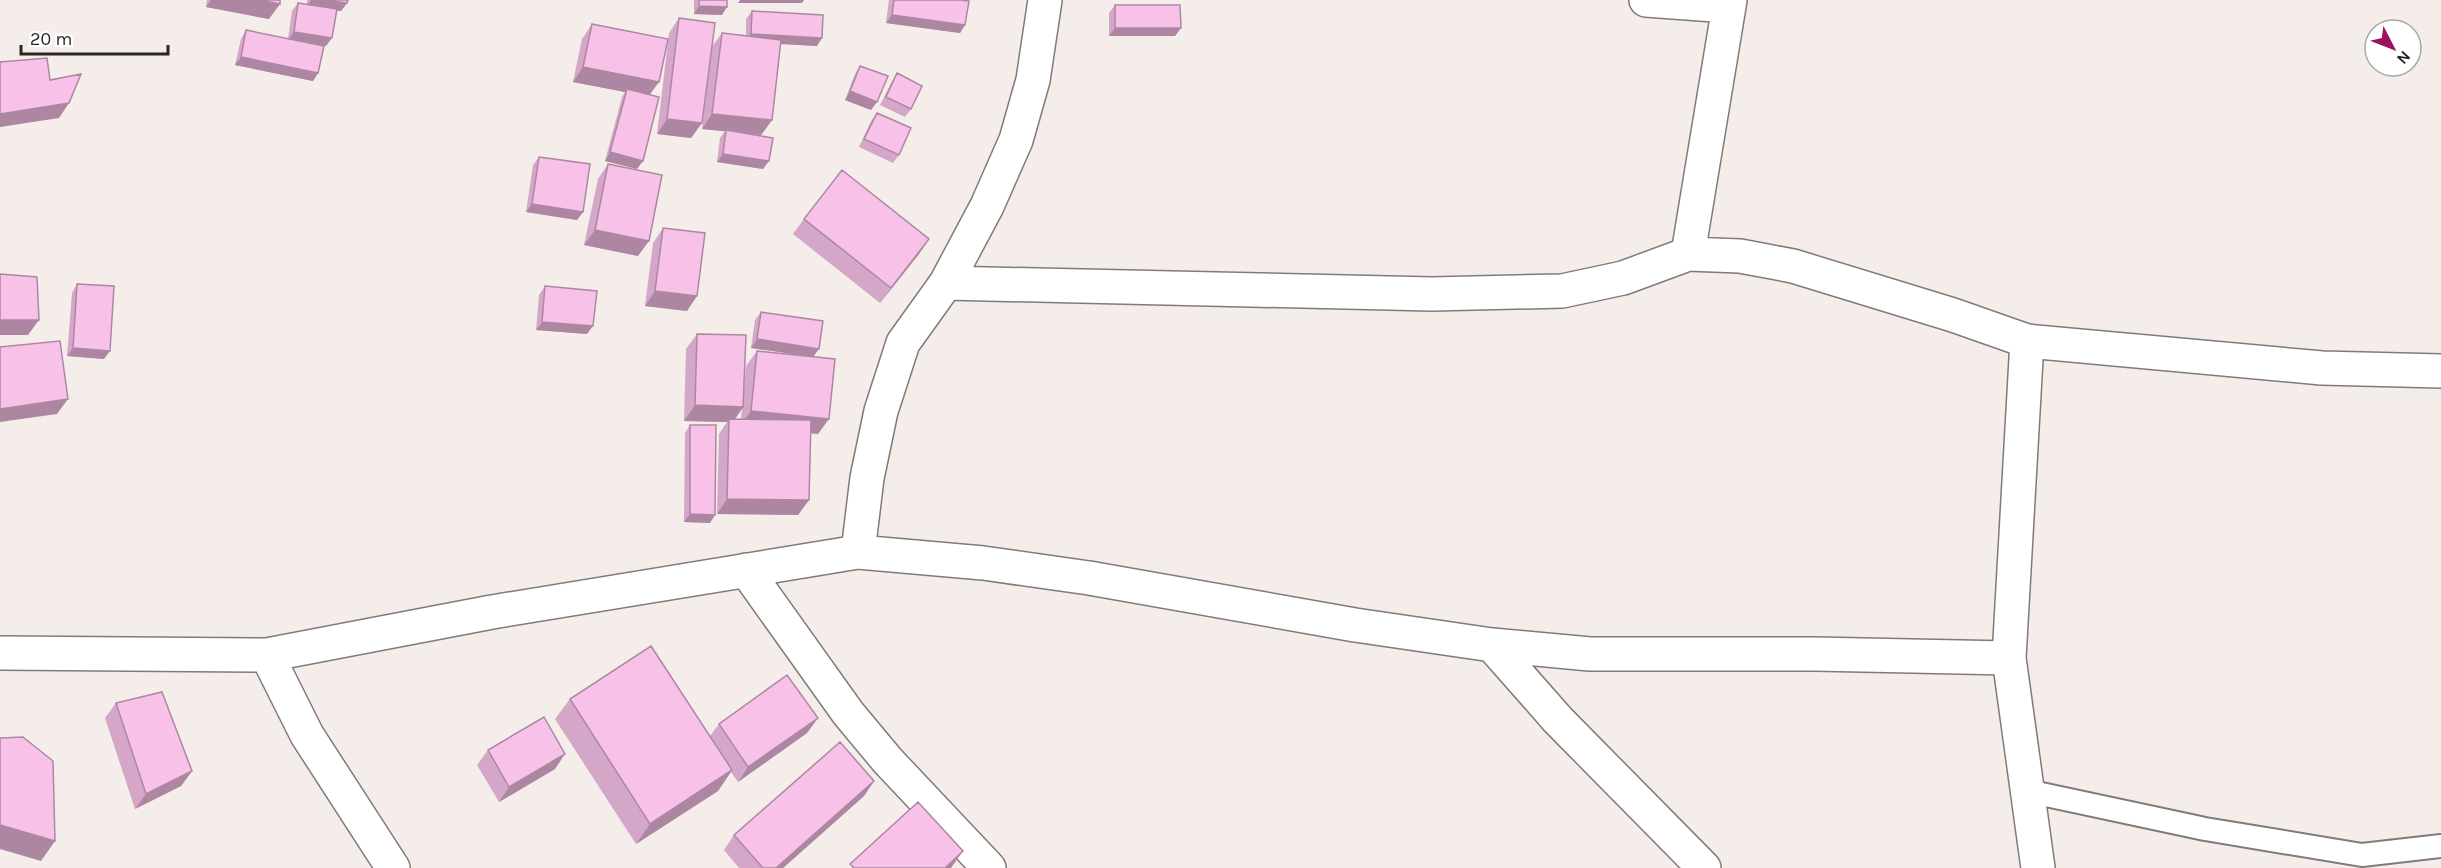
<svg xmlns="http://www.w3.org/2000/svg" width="2441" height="868" font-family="Karla,sans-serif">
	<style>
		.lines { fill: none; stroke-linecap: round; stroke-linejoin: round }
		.lane-casing { stroke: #817b78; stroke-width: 26 }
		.street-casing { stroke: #817b78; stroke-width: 36 }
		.lane { stroke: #fff; stroke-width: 22 }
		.street { stroke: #fff; stroke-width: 33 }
		.wall { fill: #d4a6c8; fill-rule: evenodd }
		.shaded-wall { fill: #ad87a2 }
		.building { fill: #f7c1e8; stroke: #ad87a2; stroke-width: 1.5 }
	</style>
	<rect width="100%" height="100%" fill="#f4edea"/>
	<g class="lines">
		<g class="lane-casing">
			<path id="lane" d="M 2027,791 L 2205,829 L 2362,855 L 2441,846"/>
		</g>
		<g class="street-casing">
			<path id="street" d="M 1646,0 L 1728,6
				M 1688,254 L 1730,0
				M 946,283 L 1432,294 L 1562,291 L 1623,278 L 1688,254 L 1740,256 L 1793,266 L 1953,315 L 2027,341 L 2322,368 L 2441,371
				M 2027,341 L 2009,658 L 2038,868
				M 858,552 L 867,478 L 881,411 L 903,343 L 946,283 L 987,206 L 1016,140 L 1033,80 L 1045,0
				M 746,570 L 848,713 L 888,761 L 989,868
				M 1492,645 L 1558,720 L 1704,868
				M 0,653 L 267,655 L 492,612 L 858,552 L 983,563 L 1089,578 L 1355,625 L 1492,645 L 1590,654 L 1814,654 L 2009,658
				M 267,655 L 307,735 L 393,868"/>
		</g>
		<use href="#lane" class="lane"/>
		<use href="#street" class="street"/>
	</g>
	<path class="wall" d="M 207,0 L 280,0 L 269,19 L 206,7 Z
		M 307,0 L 348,0 L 347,3 L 341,11 L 337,11 L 326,46 L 319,45 L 318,73 L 313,81 L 235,65 L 241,39 L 246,30 L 288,39 L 292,11 L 298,3 L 307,5 Z
		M 694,0 L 727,0 L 722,15 L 694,14 Z
		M 889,0 L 961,0 L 965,25 L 960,33 L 886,23 Z
		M 1115,5 L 1181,28 L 1175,36 L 1109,36 L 1109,13 Z
		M 752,11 L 817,46 L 781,44 L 772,120 L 761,135 L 748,134 L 763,169 L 717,162 L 720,138 L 725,131 L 702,129 L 711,48 L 722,33 L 746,35 L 746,19 Z
		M 679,18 L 702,123 L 691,138 L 657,134 L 669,33 Z
		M 592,24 L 650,95 L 637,169 L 605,161 L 622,97 L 625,92 L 573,82 L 582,39 Z
		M 860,66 L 871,110 L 845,100 L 855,74 Z
		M 897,73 L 911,109 L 905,117 L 880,105 L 892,81 Z
		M 877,113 L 899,155 L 893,163 L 859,147 L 871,121 Z
		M 539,157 L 583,212 L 577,220 L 526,212 L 533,165 Z
		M 608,164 L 638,256 L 584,245 L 598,179 Z
		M 804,219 L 919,254 L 880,303 L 793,234 Z
		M 663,228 L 687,311 L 645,306 L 653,243 Z
		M 77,284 L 104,359 L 67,356 L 72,293 Z
		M 545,286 L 587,334 L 536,330 L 539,295 Z
		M 761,312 L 814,356 L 818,434 L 811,433 L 809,500 L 798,515 L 717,514 L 719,434 L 727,422 L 684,421 L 686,349 L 697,334 L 744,388 L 746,366 L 757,351 L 803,355 L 751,348 L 755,320 ZM 742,409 L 741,419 L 735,419 Z
		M 690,425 L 710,523 L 684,522 L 685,433 Z
		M 570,699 L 710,736 L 719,724 L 818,718 L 807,733 L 738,782 L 731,772 L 718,791 L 636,844 L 555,719 Z
		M 116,703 L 192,771 L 181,786 L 135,809 L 105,718 Z
		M 488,750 L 555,769 L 499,802 L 477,765 Z
		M 874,781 L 864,796 L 783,868 L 739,868 L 724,850 L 734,835 Z"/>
	<path class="shaded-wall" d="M 211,0 L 259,0 L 280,4 L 269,19 L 206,7 Z
		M 311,0 L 322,0 L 347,3 L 341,11 L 306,7 Z
		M 740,0 L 804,0 L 802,3 L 738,3 Z
		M 699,6 L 727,7 L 722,15 L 694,14 Z
		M 892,15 L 965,25 L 960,33 L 886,23 Z
		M 1115,28 L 1181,28 L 1175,36 L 1109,36 Z
		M 294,32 L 332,38 L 326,46 L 288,40 Z
		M 751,34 L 822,38 L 817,46 L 745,42 Z
		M 241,57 L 318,73 L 313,81 L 235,65 Z
		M 583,67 L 659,82 L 648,97 L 627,89 L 625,92 L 573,82 Z
		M 850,91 L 877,102 L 871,110 L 845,100 Z
		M 69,103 L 59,118 L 0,127 L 0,114 Z
		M 712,114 L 772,120 L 761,135 L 702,129 Z
		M 667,119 L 702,123 L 691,138 L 657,134 Z
		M 610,152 L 643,161 L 637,169 L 605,161 Z
		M 723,154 L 769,161 L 763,169 L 717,162 Z
		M 532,204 L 583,212 L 577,220 L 526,212 Z
		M 595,230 L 649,241 L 638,256 L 584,245 Z
		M 929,239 L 919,254 L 880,303 L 891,288 Z
		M 655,291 L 697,296 L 687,311 L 645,306 Z
		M 0,320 L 39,320 L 28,335 L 0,335 Z
		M 542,322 L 593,326 L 587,334 L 536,330 Z
		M 757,339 L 819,349 L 813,357 L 751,348 Z
		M 73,348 L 110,351 L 104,359 L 67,356 Z
		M 68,399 L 57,414 L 0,422 L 0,409 Z
		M 695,405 L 743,407 L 733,422 L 729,419 L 727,422 L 684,421 Z
		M 751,411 L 829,419 L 818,434 L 740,426 Z
		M 727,499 L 809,500 L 798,515 L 717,514 Z
		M 690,514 L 715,515 L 710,523 L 684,522 Z
		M 818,718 L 807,733 L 738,782 L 748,767 Z
		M 565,754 L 555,769 L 499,802 L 509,787 Z
		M 732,770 L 718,791 L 636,844 L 650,824 Z
		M 192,771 L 181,786 L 135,809 L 146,794 Z
		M 874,781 L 864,796 L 783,868 L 776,868 Z
		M 0,825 L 55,841 L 41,861 L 0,849 Z
		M 963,851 L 951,868 L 945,868 Z"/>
	<path class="building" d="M 259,0 L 280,0 L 280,4 Z
		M 322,0 L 348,0 L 347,3 Z
		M 699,0 L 727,0 L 727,7 L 699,6 Z
		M 894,0 L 961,0 L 969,1 L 965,25 L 892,15 Z
		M 298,3 L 337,9 L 332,38 L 294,32 Z
		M 1115,5 L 1180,5 L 1181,28 L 1115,28 Z
		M 752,11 L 823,15 L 822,38 L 751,34 Z
		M 679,18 L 715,23 L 702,123 L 667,119 Z
		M 592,24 L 668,39 L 659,82 L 583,67 Z
		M 246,30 L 324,46 L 318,73 L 241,57 Z
		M 722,33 L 781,40 L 772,120 L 712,114 Z
		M 47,58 L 50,80 L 81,74 L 69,103 L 0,114 L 0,62 Z
		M 860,66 L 888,76 L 877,102 L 850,91 Z
		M 897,73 L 922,86 L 911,109 L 886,97 Z
		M 627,89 L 659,97 L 643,161 L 610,152 Z
		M 877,113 L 911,128 L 899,155 L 864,139 Z
		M 726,130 L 773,138 L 769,161 L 723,154 Z
		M 539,157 L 590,164 L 583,212 L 532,204 Z
		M 608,164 L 662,175 L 649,241 L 595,230 Z
		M 842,170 L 929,239 L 891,288 L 804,219 Z
		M 663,228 L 705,233 L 697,296 L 655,291 Z
		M 0,274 L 37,277 L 39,320 L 0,320 Z
		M 77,284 L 114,286 L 110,351 L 73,348 Z
		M 545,286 L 597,291 L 593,326 L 542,322 Z
		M 761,312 L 823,321 L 819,349 L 757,339 Z
		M 697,334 L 746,335 L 743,407 L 695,405 Z
		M 60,341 L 68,399 L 0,409 L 0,347 Z
		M 757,351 L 835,359 L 829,419 L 751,411 Z
		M 729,419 L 811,420 L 809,500 L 727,499 Z
		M 690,425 L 716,425 L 715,515 L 690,514 Z
		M 651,646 L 732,770 L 650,824 L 570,699 Z
		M 787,675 L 818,718 L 748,767 L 719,724 Z
		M 162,692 L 192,771 L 146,794 L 116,703 Z
		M 544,717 L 565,754 L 509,787 L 488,750 Z
		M 23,737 L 53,761 L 55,841 L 0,825 L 0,738 Z
		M 840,742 L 874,781 L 776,868 L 763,868 L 734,835 Z
		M 918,802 L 963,851 L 945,868 L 854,868 L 850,864 Z"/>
	<g transform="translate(2393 48) rotate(132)"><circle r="28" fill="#ffffff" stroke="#a9a8a8" stroke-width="1.5"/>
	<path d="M0-4.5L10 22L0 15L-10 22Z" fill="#9c1160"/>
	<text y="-9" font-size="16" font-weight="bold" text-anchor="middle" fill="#282625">N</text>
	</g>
	<path d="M21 45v9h147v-9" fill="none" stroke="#282625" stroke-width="3"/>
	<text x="30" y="45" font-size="18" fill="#282625" stroke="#ffffff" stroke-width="4.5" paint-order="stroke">20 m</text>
</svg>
